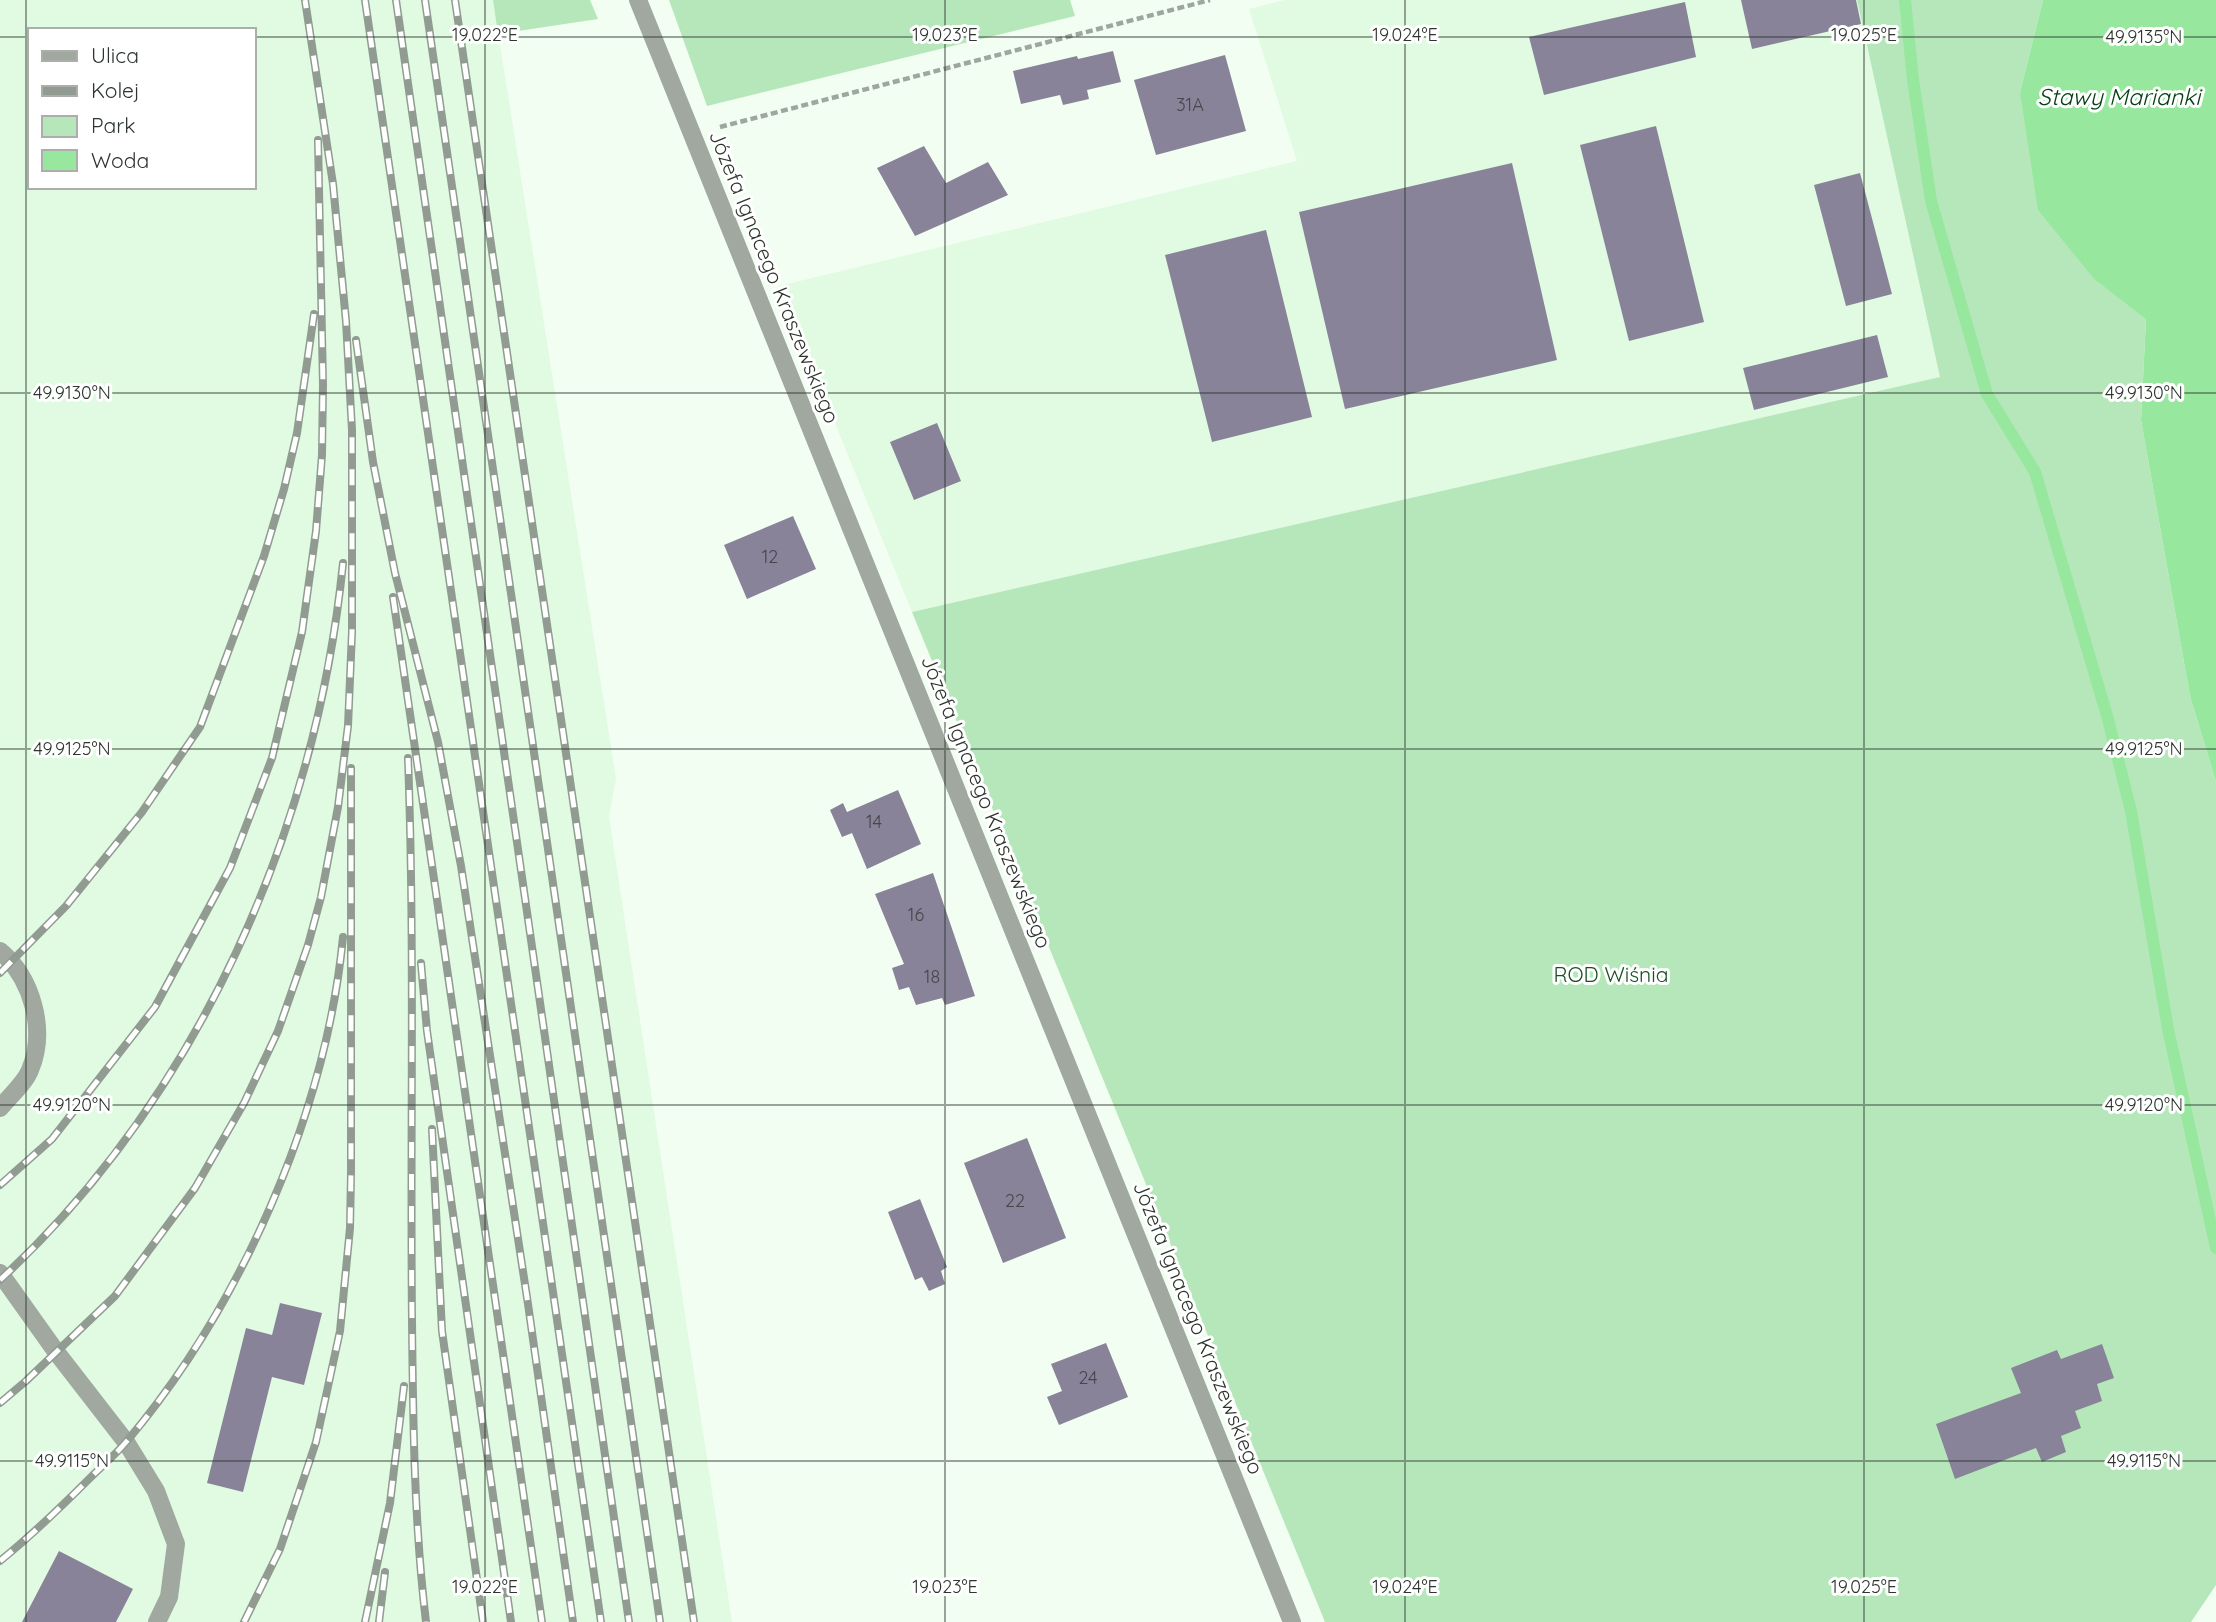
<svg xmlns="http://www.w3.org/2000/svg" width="2216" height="1622" font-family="Quicksand,sans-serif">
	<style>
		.built { fill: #e0fbe1; fill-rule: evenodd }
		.green { fill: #b6e7ba }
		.water { fill: #97e79f }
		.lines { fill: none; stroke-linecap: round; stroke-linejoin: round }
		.stream { stroke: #97e79f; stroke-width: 12 }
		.building { fill: #888399 }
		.path { stroke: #9da79d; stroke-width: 4.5; stroke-dasharray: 7 3.5; stroke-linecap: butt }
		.minor { stroke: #a0a8a0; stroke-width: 18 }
		.rail-casing { stroke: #919b92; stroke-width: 8 }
		.rail { stroke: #fff; stroke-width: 5; stroke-dasharray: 16; stroke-linecap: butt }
		.ticks { fill: none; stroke: #2d352e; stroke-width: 2; stroke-opacity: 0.45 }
		.labels { text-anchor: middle; stroke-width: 6; stroke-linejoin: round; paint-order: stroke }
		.number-label { font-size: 18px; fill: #444849 }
		.street-label { font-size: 21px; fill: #2d352e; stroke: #fff }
		.park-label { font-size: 21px; fill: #185023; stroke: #fff }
		.water-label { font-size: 23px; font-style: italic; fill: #054114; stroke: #fff }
		.ticks-label { font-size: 18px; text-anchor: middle; fill: #2d352e; stroke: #fff; stroke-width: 6; stroke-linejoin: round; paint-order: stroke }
	</style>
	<rect width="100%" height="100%" fill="#f2fef2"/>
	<path class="built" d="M 0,0 L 493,0 L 616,779 L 609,817 L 732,1622 L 0,1622 ZM 30,30 L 254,30 L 254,187 L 30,187 Z
		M 1285,0 L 1857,0 L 1941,377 L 912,612 L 779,286 L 1297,161 L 1249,9 Z"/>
	<path class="green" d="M 493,0 L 590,0 L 598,19 L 498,34 Z
		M 669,0 L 1070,0 L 1075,16 L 707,106 Z
		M 1857,0 L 2043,0 L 2020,92 L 2095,280 L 2146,318 L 2141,420 L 2190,696 L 2216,782 L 2216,1585 L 2191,1622 L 1325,1622 L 912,612 L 1940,377 Z"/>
	<path class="water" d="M 2043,0 L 2216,0 L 2216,782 L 2190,696 L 2141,420 L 2146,319 L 2095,280 L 2038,210 L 2020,92 Z"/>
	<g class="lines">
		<path class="stream" d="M 1905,0 L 1913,80 L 1931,201 L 1987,394 L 2035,472 L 2108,719 L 2131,811 L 2168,1029 L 2216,1248"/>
	</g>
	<path class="building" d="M 1741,0 L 1856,0 L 1861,24 L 1752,49 Z
		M 1685,2 L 1696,57 L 1544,95 L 1529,37 Z
		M 1113,51 L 1121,82 L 1087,90 L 1089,99 L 1063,105 L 1060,95 L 1021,104 L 1013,71 L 1077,56 L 1078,59 Z
		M 1225,55 L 1246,131 L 1156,155 L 1134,80 Z
		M 1656,126 L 1704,322 L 1629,341 L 1580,145 Z
		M 924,146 L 946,183 L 988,162 L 1008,195 L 915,236 L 877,168 Z
		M 1512,163 L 1557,360 L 1345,409 L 1299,212 Z
		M 1860,173 L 1892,294 L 1846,306 L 1814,185 Z
		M 1266,230 L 1312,417 L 1212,442 L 1165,255 Z
		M 1877,335 L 1888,377 L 1754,410 L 1743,368 Z
		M 937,423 L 961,481 L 914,500 L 890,442 Z
		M 793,516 L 816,569 L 747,599 L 724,545 Z
		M 898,790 L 921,844 L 867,869 L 852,833 L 842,837 L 830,810 L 843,803 L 847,812 Z
		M 933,873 L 975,996 L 945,1005 L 942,998 L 916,1005 L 909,987 L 899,990 L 892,968 L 904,964 L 875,894 Z
		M 1027,1138 L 1066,1238 L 1003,1263 L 964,1163 Z
		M 920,1199 L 947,1267 L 941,1271 L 945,1284 L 929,1291 L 922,1277 L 915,1280 L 888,1212 Z
		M 280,1303 L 322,1313 L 304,1385 L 272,1377 L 243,1492 L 207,1483 L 246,1328 L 272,1335 Z
		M 1106,1343 L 1128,1397 L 1059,1425 L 1047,1397 L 1062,1391 L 1051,1364 Z
		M 2102,1344 L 2114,1378 L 2097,1384 L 2102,1401 L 2075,1411 L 2081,1428 L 2061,1436 L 2066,1452 L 2042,1462 L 2036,1448 L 1955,1479 L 1936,1424 L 2021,1393 L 2011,1368 L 2057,1350 L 2061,1359 Z
		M 59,1551 L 133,1589 L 116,1622 L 22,1622 Z"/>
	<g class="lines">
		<path class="path" d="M 720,127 L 1210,0"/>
		<path class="minor" d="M 638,0 L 1292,1622
			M 0,951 C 32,978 47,1030 30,1070 C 25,1083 9,1097 0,1108
			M 0,1273 L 57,1353 L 126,1442 L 156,1491 L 176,1544 L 169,1597 L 157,1622"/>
		<g class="rail-casing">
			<path id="rail" d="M 365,0 L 601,1622
				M 396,0 L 629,1622
				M 425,0 L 660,1622
				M 455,0 L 694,1622
				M 356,340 L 373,462 L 395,573 L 438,742 L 461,866 L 528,1304 L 573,1622
				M 393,597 L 542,1622
				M 408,758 C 415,945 410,1133 412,1320 C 413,1421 414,1522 426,1622
				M 421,963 L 427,1031 L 511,1622
				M 0,973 L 66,906 L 142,812 L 200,727 L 264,556 L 284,489 L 297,433 L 314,314
				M 432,1129 L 442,1331 L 483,1622
				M 0,1185 L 52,1139 L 155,1007 L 230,868 L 272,758 L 302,632 L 316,531 L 322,455 L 323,385 L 318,140
				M 0,1280 C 199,1096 316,830 343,563
				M 0,1403 L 26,1381 L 115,1296 L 195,1188 L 244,1103 L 278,1031 L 308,945 L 321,897 L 338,807 L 348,726 L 352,632 L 352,430 L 346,321 L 333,184 L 305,0
				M 0,1561 C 32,1535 61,1507 90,1478 C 102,1466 116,1454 127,1441 C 241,1306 326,1113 343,937
				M 244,1622 L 280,1549 L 316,1442 L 340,1331 L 350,1228 L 351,1173 L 351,768
				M 365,1622 L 390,1503 L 404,1386
				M 379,1622 L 385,1572"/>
		</g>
		<use href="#rail" class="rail"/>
	</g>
	<path class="ticks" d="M 26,0 L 26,1622M 485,0 L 485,1622M 945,0 L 945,1622M 1405,0 L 1405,1622M 1864,0 L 1864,1622M 0,37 L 30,37M 254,37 L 2216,37M 0,393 L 2216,393M 0,749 L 2216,749M 0,1105 L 2216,1105M 0,1461 L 2216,1461"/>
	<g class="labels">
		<g class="number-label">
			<text x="1190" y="111">31A</text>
			<text x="770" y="563">12</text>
			<text x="874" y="828">14</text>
			<text x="916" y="921">16</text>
			<text x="932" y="983">18</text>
			<text x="1015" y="1207">22</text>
			<text x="1088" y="1384">24</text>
		</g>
		<g class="street-label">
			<text transform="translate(774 277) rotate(68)" y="7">Józefa Ignacego Kraszewskiego</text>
			<text transform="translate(986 802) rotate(68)" y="7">Józefa Ignacego Kraszewskiego</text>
			<text transform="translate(1198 1328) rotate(68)" y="7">Józefa Ignacego Kraszewskiego</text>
		</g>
		<g class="park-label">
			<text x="1611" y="982">ROD Wiśnia</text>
		</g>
		<g class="water-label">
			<text x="2119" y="105">Stawy Marianki</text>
		</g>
	</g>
	<g class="ticks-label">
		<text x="485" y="41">19.022°E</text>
		<text x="945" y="41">19.023°E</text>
		<text x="1405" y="41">19.024°E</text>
		<text x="1864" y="41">19.025°E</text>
		<text x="2144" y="43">49.9135°N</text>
		<text x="72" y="399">49.9130°N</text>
		<text x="2144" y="399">49.9130°N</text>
		<text x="72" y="755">49.9125°N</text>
		<text x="2144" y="755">49.9125°N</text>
		<text x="72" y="1111">49.9120°N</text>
		<text x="2144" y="1111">49.9120°N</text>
		<text x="72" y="1467">49.9115°N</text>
		<text x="2144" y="1467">49.9115°N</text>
		<text x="485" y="1593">19.022°E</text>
		<text x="945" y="1593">19.023°E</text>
		<text x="1405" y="1593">19.024°E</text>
		<text x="1864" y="1593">19.025°E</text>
	</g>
	<rect x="28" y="28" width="228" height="161" fill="#ffffff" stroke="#abaeab" stroke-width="2"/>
	<rect x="42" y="51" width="35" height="10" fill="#a0a8a0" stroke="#abaeab" stroke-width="2"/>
	<text x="91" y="63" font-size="21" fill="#2d352e">Ulica</text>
	<rect x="42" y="86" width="35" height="10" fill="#919b92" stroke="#abaeab" stroke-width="2"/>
	<text x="91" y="98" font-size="21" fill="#2d352e">Kolej</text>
	<rect x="42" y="116" width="35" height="21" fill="#b6e7ba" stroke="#abaeab" stroke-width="2"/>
	<text x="91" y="133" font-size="21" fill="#2d352e">Park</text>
	<rect x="42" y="150" width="35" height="21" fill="#97e79f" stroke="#abaeab" stroke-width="2"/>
	<text x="91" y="168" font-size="21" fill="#2d352e">Woda</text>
</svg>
